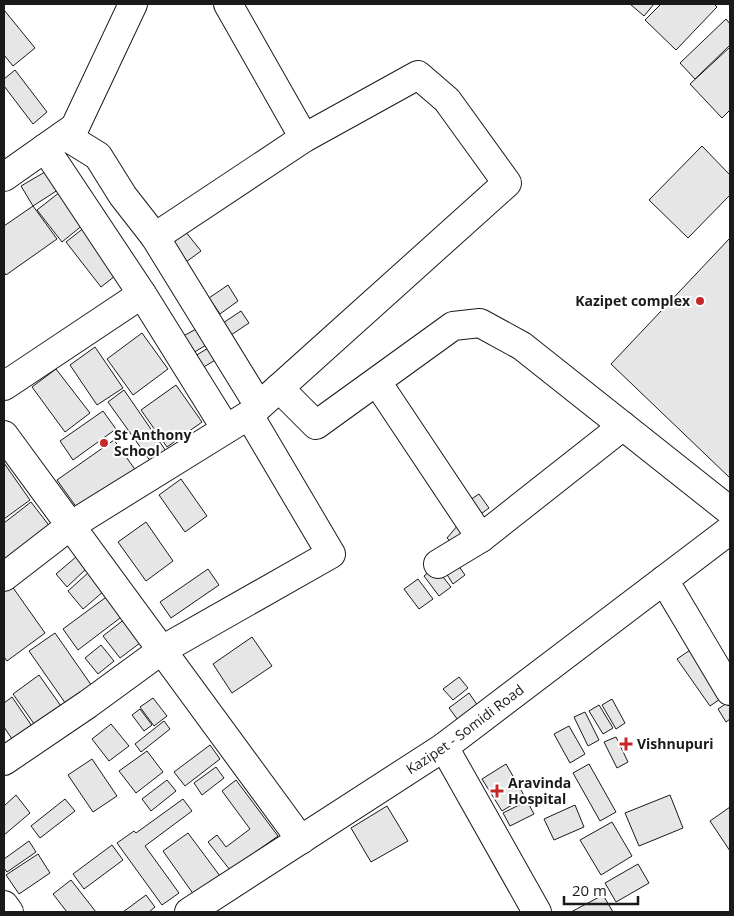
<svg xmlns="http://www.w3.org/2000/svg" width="734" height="916" font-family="'Open Sans',sans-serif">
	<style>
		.building { fill: #e6e6e6; stroke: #1a1a1a }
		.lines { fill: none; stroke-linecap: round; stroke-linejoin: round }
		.minor-casing { stroke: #1a1a1a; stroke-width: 30 }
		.minor { stroke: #fff; stroke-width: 28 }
		.poi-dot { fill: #c62828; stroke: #fff; stroke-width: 2 }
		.labels { text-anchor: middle; stroke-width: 4; stroke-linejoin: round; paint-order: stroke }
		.poi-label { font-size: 14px; font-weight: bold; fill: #1a1a1a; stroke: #fff; text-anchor: start }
		.street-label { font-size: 14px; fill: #1a1a1a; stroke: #fff }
	</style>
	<rect width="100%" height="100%" fill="#fff"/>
	<path class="building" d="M 630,4 L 654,4 L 644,16 Z
		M 661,4 L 714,4 L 717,7 L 676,50 L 645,20 Z
		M 4,10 L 35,48 L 13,66 L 4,55 Z
		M 726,19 L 730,24 L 730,45 L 695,79 L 680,63 Z
		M 730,47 L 730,110 L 722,118 L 690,84 Z
		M 15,70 L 47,112 L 33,124 L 4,86 L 4,79 Z
		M 702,146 L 730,175 L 730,195 L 688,238 L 649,200 Z
		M 50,169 L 61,188 L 33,206 L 21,186 Z
		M 60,192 L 84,224 L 62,242 L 37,210 Z
		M 33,206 L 57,239 L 6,275 L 4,272 L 4,226 Z
		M 85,227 L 120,272 L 101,287 L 66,242 Z
		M 185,231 L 201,251 L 186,262 L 171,242 Z
		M 730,238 L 730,478 L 611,364 Z
		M 228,285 L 238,301 L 220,314 L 209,298 Z
		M 241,311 L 249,323 L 225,339 L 217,327 Z
		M 207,323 L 216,339 L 188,356 L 178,339 Z
		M 142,333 L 168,369 L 133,395 L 107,359 Z
		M 215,344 L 222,356 L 197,371 L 190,359 Z
		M 95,347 L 123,388 L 97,405 L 70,365 Z
		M 56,369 L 90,413 L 65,432 L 32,387 Z
		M 176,385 L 202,422 L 167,447 L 141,410 Z
		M 124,390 L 166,451 L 151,462 L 108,402 Z
		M 103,411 L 116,429 L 73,460 L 60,441 Z
		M 114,440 L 139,475 L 82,515 L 57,480 Z
		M 4,463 L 30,500 L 4,519 Z
		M 181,479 L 207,516 L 185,532 L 159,495 Z
		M 479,494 L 489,508 L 477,517 L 467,502 Z
		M 31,502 L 51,528 L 4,565 L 4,523 Z
		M 146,522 L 173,561 L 146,581 L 118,542 Z
		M 458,525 L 467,533 L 455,546 L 447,538 Z
		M 76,557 L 86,569 L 67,587 L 56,574 Z
		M 458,565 L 465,575 L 453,584 L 446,573 Z
		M 435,567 L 451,587 L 439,596 L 424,576 Z
		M 208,569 L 219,585 L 171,618 L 160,602 Z
		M 89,572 L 104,591 L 83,609 L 68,591 Z
		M 418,579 L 433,599 L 419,609 L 404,589 Z
		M 9,582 L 45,633 L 7,661 L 4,657 L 4,586 Z
		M 109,595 L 124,615 L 78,650 L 63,629 Z
		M 126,618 L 144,640 L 120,658 L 103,636 Z
		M 55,633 L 94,689 L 68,707 L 29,651 Z
		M 252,637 L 272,666 L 232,693 L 213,664 Z
		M 101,645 L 114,661 L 98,674 L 85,658 Z
		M 696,646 L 729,693 L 710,706 L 677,659 Z
		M 39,675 L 63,709 L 37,728 L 13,694 Z
		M 459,677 L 468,688 L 453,700 L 443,689 Z
		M 469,693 L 478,706 L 458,720 L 449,708 Z
		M 12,697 L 36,732 L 16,745 L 4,727 L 4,703 Z
		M 153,698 L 167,716 L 154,726 L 140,707 Z
		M 612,699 L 625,723 L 616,729 L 602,705 Z
		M 730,701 L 730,719 L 726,722 L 718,709 Z
		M 599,705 L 613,728 L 603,734 L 589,711 Z
		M 140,709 L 152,725 L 144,731 L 132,715 Z
		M 585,712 L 599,740 L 588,746 L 574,717 Z
		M 164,721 L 170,729 L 141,752 L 135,744 Z
		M 111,724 L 129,746 L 109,761 L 92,739 Z
		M 569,726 L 585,754 L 570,763 L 554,734 Z
		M 616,737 L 628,762 L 617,768 L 604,742 Z
		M 210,745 L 220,759 L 185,786 L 174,772 Z
		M 147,751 L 163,772 L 136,793 L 119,771 Z
		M 92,759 L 117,796 L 93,812 L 68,775 Z
		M 506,764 L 525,797 L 502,811 L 482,779 Z
		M 589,764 L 616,812 L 600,821 L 573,773 Z
		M 216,767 L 224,778 L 202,795 L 194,783 Z
		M 167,780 L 176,791 L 151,811 L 142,799 Z
		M 236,780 L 278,836 L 230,870 L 208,842 L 217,835 L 226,847 L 250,829 L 222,791 Z
		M 16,795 L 30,813 L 4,835 L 4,806 Z
		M 670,795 L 683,828 L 639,846 L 625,813 Z
		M 65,799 L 75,811 L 40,838 L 31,826 Z
		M 183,799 L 192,811 L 145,846 L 179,893 L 162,905 L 117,843 L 134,831 L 136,833 Z
		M 527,801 L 534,814 L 510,826 L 503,813 Z
		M 575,805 L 584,827 L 554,840 L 544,819 Z
		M 387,806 L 408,841 L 371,862 L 351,828 Z
		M 730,807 L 730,851 L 710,821 Z
		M 612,822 L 632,856 L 601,875 L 580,840 Z
		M 188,833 L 220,876 L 194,895 L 163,851 Z
		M 29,841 L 36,852 L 7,872 L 4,868 L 4,859 Z
		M 112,845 L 123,860 L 84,889 L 73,874 Z
		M 38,854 L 50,873 L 19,894 L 6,875 Z
		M 638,864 L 649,883 L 616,902 L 605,883 Z
		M 71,880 L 96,912 L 67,912 L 53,894 Z
		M 146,895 L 155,907 L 149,912 L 123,912 Z
		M 603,895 L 613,912 L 571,912 Z"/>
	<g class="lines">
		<g class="minor-casing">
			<g id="minor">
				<path d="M 228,4 L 304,138"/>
				<path d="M 64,135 L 98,156 L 123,196 L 155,237 L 259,406"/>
				<path d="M 45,148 L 142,294 L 226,429"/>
				<path d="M 4,177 L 75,127 L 133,4"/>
				<path d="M 377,382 L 481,538"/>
				<path d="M 4,386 L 142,294"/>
				<path d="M 279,388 L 316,425 L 453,326 L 480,323 L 522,346 L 730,511"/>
				<path d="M 4,435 L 301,840"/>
				<path d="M 438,564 L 481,538 L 623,426"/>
				<path d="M 4,577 L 70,526 L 249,415 L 507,183 L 447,100 L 418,75 L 304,138 L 155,237"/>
				<path d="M 664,580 L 730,691"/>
				<path d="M 444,747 L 537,912"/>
				<path d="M 4,761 L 88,704 L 162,650 L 331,554 L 249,415"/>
				<path d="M 4,905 L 9,912"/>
				<path id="s1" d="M 189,912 L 444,747 L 730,530"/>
			</g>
		</g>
		<use href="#minor" class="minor"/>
	</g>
	<g class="poi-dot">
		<circle cx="700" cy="301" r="5"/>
		<circle cx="104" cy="443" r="5"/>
		<path d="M623.5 736.5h5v5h5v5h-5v5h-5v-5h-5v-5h5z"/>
		<path d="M494.5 783.5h5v5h5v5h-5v5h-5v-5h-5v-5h5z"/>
	</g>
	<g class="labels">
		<g class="poi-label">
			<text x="690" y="306" text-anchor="end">Kazipet complex</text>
			<text x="114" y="440">St Anthony<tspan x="114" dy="16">School</tspan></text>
			<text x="637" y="749">Vishnupuri</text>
			<text x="508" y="788">Aravinda<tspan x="508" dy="16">Hospital</tspan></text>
		</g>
		<g class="street-label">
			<text dy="5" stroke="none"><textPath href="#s1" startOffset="331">Kazipet - Somidi Road</textPath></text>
		</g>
	</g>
	<rect width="734" height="916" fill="none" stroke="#1a1a1a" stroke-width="10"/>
	<path d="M564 896v8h74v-8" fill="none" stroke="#1a1a1a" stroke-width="2.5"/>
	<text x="572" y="896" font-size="15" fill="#1a1a1a" stroke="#ffffff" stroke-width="4" paint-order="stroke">20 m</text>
</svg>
